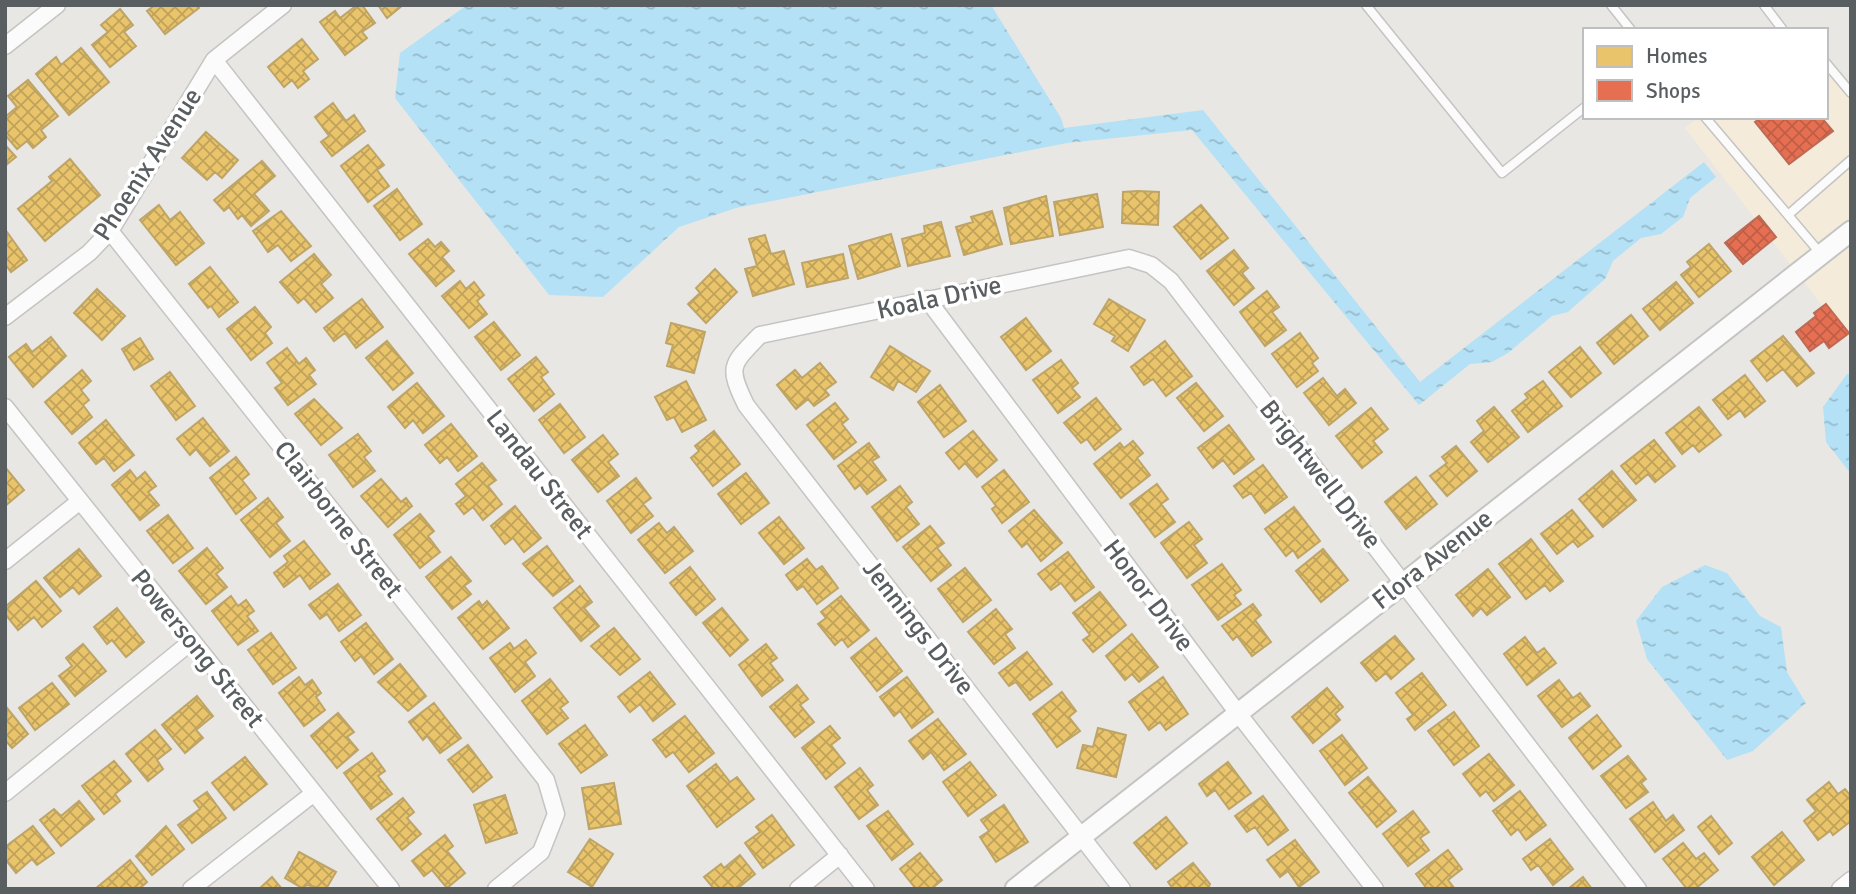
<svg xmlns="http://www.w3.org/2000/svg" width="1856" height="894" font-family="Signika,sans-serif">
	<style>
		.commercial { fill: #f4ebdb }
		.water { fill: url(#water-ripples) }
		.homes { fill: url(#homes-cross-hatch); stroke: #bea567; stroke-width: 2 }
		.shops { fill: url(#shops-cross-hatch); stroke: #bc6a56; stroke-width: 2 }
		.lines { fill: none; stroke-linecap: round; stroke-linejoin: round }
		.service-casing { stroke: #c4c4c3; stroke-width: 11 }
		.minor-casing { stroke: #c4c4c3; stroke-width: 19 }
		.tertiary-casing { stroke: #c4c4c3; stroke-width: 23 }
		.service { stroke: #fcfbfb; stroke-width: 8 }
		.minor { stroke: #fcfbfb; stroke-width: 16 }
		.tertiary { stroke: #fcfbfb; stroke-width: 19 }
		.labels { text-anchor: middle; stroke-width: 7; stroke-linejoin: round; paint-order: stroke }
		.street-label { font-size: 26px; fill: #595e61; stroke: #fff }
	</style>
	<defs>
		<pattern id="water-ripples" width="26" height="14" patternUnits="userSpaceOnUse" patternTransform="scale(1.75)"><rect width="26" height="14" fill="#b4e1f6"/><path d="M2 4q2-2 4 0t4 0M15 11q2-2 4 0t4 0" fill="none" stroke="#95bacb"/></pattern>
		<pattern id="homes-cross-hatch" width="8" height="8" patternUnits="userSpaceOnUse" patternTransform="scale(1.75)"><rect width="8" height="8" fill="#e9c46a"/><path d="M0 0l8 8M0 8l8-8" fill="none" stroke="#c0a25b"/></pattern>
		<pattern id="shops-cross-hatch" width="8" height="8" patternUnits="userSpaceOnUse" patternTransform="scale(1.75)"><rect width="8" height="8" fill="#e76f51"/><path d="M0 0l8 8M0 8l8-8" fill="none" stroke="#be5e47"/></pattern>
	</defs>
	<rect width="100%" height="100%" fill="#e9e7e3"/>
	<path class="commercial" d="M 1826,56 L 1851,86 L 1851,343 L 1685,128 L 1699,117 L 1826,117 Z"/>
	<path class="water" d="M 467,5 L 991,5 L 1061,118 L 1064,128 L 1203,110 L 1420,382 L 1704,162 L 1716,177 L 1690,198 L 1683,217 L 1661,234 L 1641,238 L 1613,261 L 1605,279 L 1568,312 L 1552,316 L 1508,353 L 1492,362 L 1470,364 L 1419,405 L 1192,130 L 1067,143 L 736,208 L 679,227 L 603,297 L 549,295 L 395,98 L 400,53 Z
		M 1847,374 L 1851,374 L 1851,474 L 1826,442 L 1823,407 Z
		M 1705,565 L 1727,573 L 1760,616 L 1781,627 L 1787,672 L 1806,703 L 1753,751 L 1727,760 L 1647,659 L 1636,621 L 1662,587 Z"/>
	<path class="homes" d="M 155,5 L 196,5 L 199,8 L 165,34 L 147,11 Z
		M 357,5 L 362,5 L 375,23 L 362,32 L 367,38 L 345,55 L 320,22 L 335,11 L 340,18 Z
		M 378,5 L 403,5 L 387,18 Z
		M 120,9 L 133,25 L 124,32 L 136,46 L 110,67 L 92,45 L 108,32 L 101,25 Z
		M 302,39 L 318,59 L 303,71 L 309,79 L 298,88 L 292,80 L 284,87 L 268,67 Z
		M 81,48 L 109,82 L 69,115 L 36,74 L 56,57 L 61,65 Z
		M 28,80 L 58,116 L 41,130 L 46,137 L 33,148 L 27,141 L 17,149 L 5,135 L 5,117 L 17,107 L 8,96 Z
		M 333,103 L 346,121 L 354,115 L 365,131 L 332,156 L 321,142 L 329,136 L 315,117 Z
		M 206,132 L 238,160 L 222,178 L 215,172 L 207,180 L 182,158 Z
		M 5,145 L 16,157 L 5,166 Z
		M 368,145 L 384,165 L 377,170 L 389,186 L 368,202 L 341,166 Z
		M 70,159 L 100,195 L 45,241 L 18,209 L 52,181 L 49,177 Z
		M 262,161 L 275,176 L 254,194 L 269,211 L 251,226 L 242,215 L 238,219 L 229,207 L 224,211 L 214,200 Z
		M 397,189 L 422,224 L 400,240 L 374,206 Z
		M 1138,191 L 1159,192 L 1158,225 L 1122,223 L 1123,192 Z
		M 1097,194 L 1103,227 L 1060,235 L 1054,202 Z
		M 1046,196 L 1053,236 L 1011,244 L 1004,208 Z
		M 159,205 L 170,220 L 180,212 L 204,243 L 176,265 L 140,220 Z
		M 1201,205 L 1228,238 L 1201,259 L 1174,227 Z
		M 281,211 L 311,246 L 291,261 L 278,245 L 268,252 L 253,231 Z
		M 992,211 L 1002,244 L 964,255 L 956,227 L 973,222 L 971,217 Z
		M 941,222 L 950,256 L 908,266 L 902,239 L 925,233 L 924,226 Z
		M 7,232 L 27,260 L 11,272 L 5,264 Z
		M 891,234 L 900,266 L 858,279 L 849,246 Z
		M 765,235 L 771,254 L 784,251 L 794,284 L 753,296 L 745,269 L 757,266 L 749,239 Z
		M 428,239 L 435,247 L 441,242 L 449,251 L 442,257 L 454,271 L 436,286 L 409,254 Z
		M 1709,244 L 1731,271 L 1699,297 L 1681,275 L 1691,267 L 1687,262 Z
		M 1234,250 L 1248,268 L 1242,273 L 1254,288 L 1234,305 L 1207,271 Z
		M 314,254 L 331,275 L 321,284 L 333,298 L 316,312 L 304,298 L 298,303 L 280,282 Z
		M 843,254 L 848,278 L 807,287 L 802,263 Z
		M 210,267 L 238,302 L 219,317 L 211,306 L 208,308 L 189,284 Z
		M 715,269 L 737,292 L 706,323 L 688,304 L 700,293 L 696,288 Z
		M 460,281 L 466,289 L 474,282 L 484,295 L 477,301 L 487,314 L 469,328 L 442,296 Z
		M 1676,282 L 1693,303 L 1660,330 L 1643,309 Z
		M 97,289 L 125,316 L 102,340 L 74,313 Z
		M 1267,291 L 1279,307 L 1272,312 L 1286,330 L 1265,346 L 1240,312 Z
		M 362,299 L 383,327 L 356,348 L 345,333 L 334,341 L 324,328 Z
		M 1109,299 L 1145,320 L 1128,351 L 1112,341 L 1115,336 L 1094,324 Z
		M 255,307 L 271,327 L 265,333 L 272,343 L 251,360 L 227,329 Z
		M 1631,315 L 1648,336 L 1614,364 L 1597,343 Z
		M 1026,318 L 1051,351 L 1026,370 L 1001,337 Z
		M 494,322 L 520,355 L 501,370 L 475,337 Z
		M 671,323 L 705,332 L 694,373 L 667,366 L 673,345 L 666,343 Z
		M 1300,333 L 1318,358 L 1312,363 L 1318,371 L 1297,387 L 1272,354 Z
		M 1783,336 L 1814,373 L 1797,386 L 1783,369 L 1767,381 L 1751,361 Z
		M 51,337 L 66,356 L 33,387 L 9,357 L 26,344 L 32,352 Z
		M 140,338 L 153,359 L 134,370 L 122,349 Z
		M 387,341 L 413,373 L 393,390 L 366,358 Z
		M 1165,341 L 1192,376 L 1166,396 L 1153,379 L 1144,385 L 1131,367 Z
		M 890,346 L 930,371 L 916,392 L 898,381 L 893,390 L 871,377 Z
		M 1580,347 L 1601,373 L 1571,397 L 1549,372 Z
		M 287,348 L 299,364 L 306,358 L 315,370 L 309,375 L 316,384 L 288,405 L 275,388 L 282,383 L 267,363 Z
		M 536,357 L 548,372 L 541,377 L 554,394 L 534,411 L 508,379 Z
		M 1061,360 L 1078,383 L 1072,388 L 1080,397 L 1058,413 L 1033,380 Z
		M 820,363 L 836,382 L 825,390 L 829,395 L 814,406 L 808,399 L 796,409 L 777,385 L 795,370 L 802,378 Z
		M 82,370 L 91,381 L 81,390 L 89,400 L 83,405 L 92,417 L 72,434 L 45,402 Z
		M 170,372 L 195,406 L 176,420 L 151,386 Z
		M 1745,375 L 1765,401 L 1745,417 L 1740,410 L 1728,419 L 1713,400 Z
		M 1323,378 L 1337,396 L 1345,389 L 1356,403 L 1329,425 L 1304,393 Z
		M 686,381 L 706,420 L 682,432 L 674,417 L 667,420 L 655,397 Z
		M 1543,381 L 1562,406 L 1528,432 L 1512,411 L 1528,398 L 1525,394 Z
		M 417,383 L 444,416 L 423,433 L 413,420 L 405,428 L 388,407 Z
		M 1196,383 L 1223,416 L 1204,431 L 1177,398 Z
		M 940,385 L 966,421 L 944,437 L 918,402 Z
		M 1096,398 L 1121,429 L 1095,450 L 1087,439 L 1081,443 L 1064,423 Z
		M 314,399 L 342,428 L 321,445 L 295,414 Z
		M 835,403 L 848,419 L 842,424 L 856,442 L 834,459 L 807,425 Z
		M 560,404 L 585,437 L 564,453 L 539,420 Z
		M 1494,407 L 1519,437 L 1488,462 L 1471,442 L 1484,431 L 1477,421 Z
		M 1699,407 L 1721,435 L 1699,452 L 1693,445 L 1682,454 L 1666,433 Z
		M 1371,408 L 1388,429 L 1373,441 L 1382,452 L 1362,468 L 1336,436 Z
		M 203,418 L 229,451 L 210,466 L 196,449 L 190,455 L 177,439 Z
		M 106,420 L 134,455 L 114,471 L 104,458 L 96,464 L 79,443 Z
		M 451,424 L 477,456 L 458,471 L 447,457 L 440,463 L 425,445 Z
		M 1229,425 L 1254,459 L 1234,474 L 1223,460 L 1213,468 L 1198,448 Z
		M 714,431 L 740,464 L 713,486 L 691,458 L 699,451 L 695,446 Z
		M 973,431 L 997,460 L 977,477 L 965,463 L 959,469 L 946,453 Z
		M 358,434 L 371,451 L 364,457 L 375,471 L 353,487 L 329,455 Z
		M 603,435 L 618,454 L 608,462 L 619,476 L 598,492 L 572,460 Z
		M 1654,440 L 1675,466 L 1655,482 L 1648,474 L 1636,484 L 1621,466 Z
		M 1133,441 L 1143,453 L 1137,458 L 1150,475 L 1121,498 L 1094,464 L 1120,443 L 1124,448 Z
		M 869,443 L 879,457 L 872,461 L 886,480 L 867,494 L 860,485 L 855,489 L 838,466 Z
		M 1456,446 L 1477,471 L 1447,496 L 1430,476 L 1447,463 L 1442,457 Z
		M 236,457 L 249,474 L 242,480 L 256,498 L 236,514 L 210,478 Z
		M 482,463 L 496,480 L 488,486 L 502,504 L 483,520 L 473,507 L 464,514 L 456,504 L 466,496 L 456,484 Z
		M 1263,465 L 1287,497 L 1265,513 L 1251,493 L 1243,498 L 1234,486 Z
		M 5,467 L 24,490 L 5,506 Z
		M 130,470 L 137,479 L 145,472 L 156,486 L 148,492 L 159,505 L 140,520 L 112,485 Z
		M 1004,470 L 1029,502 L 1002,523 L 992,509 L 996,506 L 982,487 Z
		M 1612,471 L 1636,500 L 1603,527 L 1579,499 Z
		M 746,473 L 769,503 L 741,524 L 718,494 Z
		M 1416,477 L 1437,504 L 1406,529 L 1385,502 Z
		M 636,478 L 651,498 L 643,504 L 653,516 L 631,533 L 607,501 Z
		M 381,479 L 401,502 L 406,498 L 412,506 L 388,527 L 361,496 Z
		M 1157,484 L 1168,499 L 1161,504 L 1175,522 L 1155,537 L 1130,504 Z
		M 900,486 L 912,502 L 906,507 L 919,524 L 897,541 L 872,507 Z
		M 268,498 L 283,517 L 276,523 L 290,541 L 270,557 L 241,520 Z
		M 515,506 L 541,538 L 524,552 L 513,538 L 505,544 L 491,526 Z
		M 1294,507 L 1320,541 L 1298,558 L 1293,550 L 1286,556 L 1265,529 Z
		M 1034,510 L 1062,543 L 1041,561 L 1027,543 L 1022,547 L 1009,531 Z
		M 1572,510 L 1593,536 L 1578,547 L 1573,541 L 1557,554 L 1541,534 Z
		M 420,514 L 434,531 L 428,536 L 440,552 L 420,568 L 394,535 Z
		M 168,515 L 193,548 L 173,563 L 147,531 Z
		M 779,517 L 804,548 L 784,564 L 759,533 Z
		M 1189,522 L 1202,539 L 1194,545 L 1207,563 L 1187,578 L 1161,543 Z
		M 659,523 L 667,533 L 674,527 L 693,551 L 665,573 L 638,540 Z
		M 930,526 L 944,543 L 937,548 L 951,565 L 931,581 L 903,547 Z
		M 1531,539 L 1563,581 L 1550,591 L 1545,585 L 1526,599 L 1499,564 Z
		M 304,541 L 330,574 L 310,589 L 300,575 L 284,587 L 274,573 L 288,562 L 284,556 Z
		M 547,546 L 573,581 L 553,596 L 523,564 Z
		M 207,548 L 223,568 L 216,574 L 227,587 L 206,604 L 179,571 Z
		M 79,549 L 101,576 L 79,594 L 73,587 L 60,597 L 44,578 Z
		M 1323,549 L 1348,580 L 1321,602 L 1296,571 Z
		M 1068,552 L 1094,587 L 1075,601 L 1061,583 L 1051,590 L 1038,574 Z
		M 451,557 L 471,581 L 464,586 L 471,594 L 452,609 L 426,577 Z
		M 807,559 L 816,570 L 822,566 L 838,588 L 817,604 L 803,586 L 797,590 L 786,575 Z
		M 1222,564 L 1241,590 L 1234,595 L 1241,604 L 1218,620 L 1192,585 Z
		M 690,567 L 715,599 L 696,615 L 670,583 Z
		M 965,568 L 991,600 L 963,622 L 938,589 Z
		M 1488,569 L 1510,597 L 1487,615 L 1481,608 L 1473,616 L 1456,595 Z
		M 36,581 L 61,611 L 42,627 L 34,617 L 18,630 L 5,614 L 5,607 Z
		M 338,584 L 361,615 L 339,631 L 327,614 L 320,619 L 309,605 Z
		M 580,586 L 592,602 L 584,608 L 599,626 L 581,641 L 554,608 Z
		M 1100,592 L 1126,625 L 1093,652 L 1083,640 L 1090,635 L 1073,613 Z
		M 231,596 L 238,606 L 246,600 L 254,611 L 247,616 L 258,631 L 238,645 L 212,611 Z
		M 841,596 L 869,630 L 848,647 L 842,639 L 835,645 L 818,624 L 826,618 L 821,612 Z
		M 479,601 L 482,606 L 487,601 L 509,628 L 483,649 L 458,618 Z
		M 1253,604 L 1261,615 L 1255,620 L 1271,642 L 1252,656 L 1237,636 L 1233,640 L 1222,626 Z
		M 117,608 L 144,642 L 126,657 L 112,640 L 107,644 L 94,627 Z
		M 722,608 L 748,640 L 730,656 L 703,623 Z
		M 996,609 L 1012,629 L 1005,634 L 1015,648 L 994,664 L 968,632 Z
		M 366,623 L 393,659 L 374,674 L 361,656 L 355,661 L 341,642 Z
		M 614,628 L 640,659 L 620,675 L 591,646 Z
		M 271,633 L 296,668 L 273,684 L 248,650 Z
		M 1132,634 L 1158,667 L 1139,682 L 1132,674 L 1125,680 L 1106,656 Z
		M 1395,636 L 1414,659 L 1391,679 L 1386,673 L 1376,681 L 1361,663 Z
		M 1525,637 L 1537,653 L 1544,648 L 1556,663 L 1527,685 L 1504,654 Z
		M 876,638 L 902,671 L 877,691 L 851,658 Z
		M 526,640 L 536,653 L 525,662 L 535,676 L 515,692 L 490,658 L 510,643 L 514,649 Z
		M 83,644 L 106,671 L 75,696 L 59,676 L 72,666 L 66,658 Z
		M 766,644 L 777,658 L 770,663 L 783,680 L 762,696 L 739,665 Z
		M 1027,652 L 1052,684 L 1030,700 L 1016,682 L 1009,686 L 999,673 Z
		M 400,664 L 426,696 L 408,711 L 378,682 Z
		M 650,672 L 675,704 L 653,721 L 640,704 L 630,712 L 618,697 Z
		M 1422,673 L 1446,705 L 1415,730 L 1407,719 L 1413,715 L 1396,693 Z
		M 299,677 L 305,685 L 312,680 L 321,693 L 316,697 L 325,710 L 304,726 L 279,693 Z
		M 907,677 L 933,712 L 912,728 L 900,711 L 894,716 L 880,697 Z
		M 1163,677 L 1188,714 L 1166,730 L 1160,722 L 1149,730 L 1129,702 Z
		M 550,679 L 568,702 L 560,708 L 568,718 L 547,734 L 522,701 Z
		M 1559,680 L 1573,698 L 1580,693 L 1590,706 L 1562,727 L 1538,696 Z
		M 52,683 L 69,704 L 35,730 L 19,708 Z
		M 797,685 L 808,699 L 800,705 L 814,722 L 795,737 L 770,707 Z
		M 1327,688 L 1343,707 L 1335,714 L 1340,720 L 1313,743 L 1292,717 Z
		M 1062,692 L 1076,711 L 1069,717 L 1080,731 L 1057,747 L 1033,714 Z
		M 197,696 L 213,716 L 196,730 L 203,738 L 185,753 L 162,725 Z
		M 434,703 L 461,738 L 440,753 L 427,736 L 423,740 L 409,722 Z
		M 7,708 L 28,734 L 12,748 L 5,740 Z
		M 1454,712 L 1479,746 L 1454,765 L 1428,731 Z
		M 338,713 L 354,732 L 347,737 L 358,750 L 337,768 L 311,736 Z
		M 1597,715 L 1621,746 L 1593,769 L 1569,738 Z
		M 685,716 L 714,753 L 689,772 L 673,752 L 666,757 L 653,740 Z
		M 938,719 L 966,754 L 944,770 L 931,752 L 923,759 L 909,741 Z
		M 585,725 L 607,755 L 581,773 L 559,744 Z
		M 830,726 L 840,738 L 831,745 L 845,763 L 826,779 L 802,748 Z
		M 1098,728 L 1126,735 L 1116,777 L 1077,768 L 1083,745 L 1093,747 Z
		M 155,730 L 171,749 L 157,760 L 163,769 L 148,781 L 126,754 Z
		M 1342,735 L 1367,768 L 1345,785 L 1320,751 Z
		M 468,745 L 492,777 L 473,792 L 448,760 Z
		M 372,753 L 385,771 L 378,776 L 392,794 L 371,809 L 344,773 Z
		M 1489,754 L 1514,785 L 1494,801 L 1486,791 L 1480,796 L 1463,774 Z
		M 1628,756 L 1646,779 L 1641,783 L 1648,792 L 1626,808 L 1601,776 Z
		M 245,757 L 267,784 L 234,810 L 212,783 Z
		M 114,761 L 131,781 L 115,794 L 120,801 L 104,814 L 82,786 Z
		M 970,762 L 996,795 L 968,816 L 943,782 Z
		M 1228,762 L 1251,793 L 1229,809 L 1215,790 L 1207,796 L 1199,784 Z
		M 716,764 L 730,782 L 737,777 L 754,799 L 717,827 L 687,786 Z
		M 860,768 L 873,785 L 867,790 L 878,805 L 859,819 L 835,787 Z
		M 1368,777 L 1396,811 L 1377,827 L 1349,793 Z
		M 1829,782 L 1838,794 L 1845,789 L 1851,796 L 1851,821 L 1833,835 L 1830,831 L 1818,840 L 1804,821 L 1816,811 L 1807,800 Z
		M 614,783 L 621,824 L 589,829 L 582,788 Z
		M 1520,791 L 1546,825 L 1526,840 L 1518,829 L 1511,835 L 1493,811 Z
		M 207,792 L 226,818 L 192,843 L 178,825 L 200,809 L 194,801 Z
		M 505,795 L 517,833 L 486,843 L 474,805 Z
		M 1263,796 L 1288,830 L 1268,845 L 1255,827 L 1247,832 L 1235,816 Z
		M 403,798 L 414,812 L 407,818 L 421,834 L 402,850 L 377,819 Z
		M 79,801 L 94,819 L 61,846 L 40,820 L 54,809 L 61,816 Z
		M 1653,802 L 1666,821 L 1673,815 L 1684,830 L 1655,852 L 1630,819 Z
		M 1004,805 L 1028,842 L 996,862 L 980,837 L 989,831 L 981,820 Z
		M 888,811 L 913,844 L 892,860 L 867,826 Z
		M 1413,811 L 1429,832 L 1420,838 L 1429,850 L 1408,866 L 1383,834 Z
		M 772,815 L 794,845 L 763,868 L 745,843 L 760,832 L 756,827 Z
		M 1711,816 L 1732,843 L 1719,854 L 1698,827 Z
		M 1166,817 L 1187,843 L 1156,869 L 1134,843 Z
		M 33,826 L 54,853 L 37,865 L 32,859 L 16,873 L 5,859 L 5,847 Z
		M 166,826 L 184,849 L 152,875 L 136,856 Z
		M 1782,832 L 1804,860 L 1774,885 L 1752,857 Z
		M 445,835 L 453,846 L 447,851 L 465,873 L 447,888 L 432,870 L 424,876 L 412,861 Z
		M 590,839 L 613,854 L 592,887 L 568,872 Z
		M 1550,839 L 1573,869 L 1553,885 L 1538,865 L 1531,870 L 1523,859 Z
		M 1295,840 L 1319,872 L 1299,887 L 1288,871 L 1280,877 L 1267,860 Z
		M 1683,843 L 1696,859 L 1704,853 L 1718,870 L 1695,889 L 1687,889 L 1663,859 Z
		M 1448,850 L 1462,869 L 1448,880 L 1455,889 L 1427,889 L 1416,874 Z
		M 299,852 L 336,872 L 326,889 L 306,885 L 304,889 L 285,878 Z
		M 920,853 L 942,880 L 931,889 L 916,889 L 900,869 Z
		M 740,855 L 755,874 L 737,889 L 714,889 L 704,877 L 721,864 L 724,868 Z
		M 130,860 L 147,882 L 139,889 L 95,889 Z
		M 1193,863 L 1210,884 L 1208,889 L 1173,889 L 1168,882 Z
		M 272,877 L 282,889 L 259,889 Z
		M 1583,877 L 1592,889 L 1568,889 Z"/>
	<path class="shops" d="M 1762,117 L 1821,117 L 1833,131 L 1789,164 L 1755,122 Z
		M 1759,216 L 1776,237 L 1743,264 L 1725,243 Z
		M 1826,304 L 1849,333 L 1829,348 L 1824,341 L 1810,351 L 1796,332 L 1816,316 L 1814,313 Z"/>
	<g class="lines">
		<g class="service-casing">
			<path id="service" d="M 1366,5 L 1502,173 L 1585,107
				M 1611,5 L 1631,30
				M 1764,5 L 1783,30
				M 1826,63 L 1851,93
				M 1705,117 L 1821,254
				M 1788,215 L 1851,160"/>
		</g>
		<g class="minor-casing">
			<path id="minor" d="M 5,46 L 57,5
				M 214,60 L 866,889
				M 110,231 L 546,780 L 556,814 L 541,852 L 496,889
				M 927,299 L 1237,712 L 1375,889
				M 5,317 L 89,253 L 110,231 L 214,60 L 283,5
				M 5,407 L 391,889
				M 5,561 L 80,501
				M 5,793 L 192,641
				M 191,889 L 314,793
				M 798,889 L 840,855
				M 1122,889 L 746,405 C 727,366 731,365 760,335 L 1129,258 L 1151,265 L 1171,281 L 1638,889
				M 1840,889 L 1851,880"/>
		</g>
		<g class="tertiary-casing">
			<path id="tertiary" d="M 1015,889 L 1851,231"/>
		</g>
		<use href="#service" class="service"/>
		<use href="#minor" class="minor"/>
		<use href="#tertiary" class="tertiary"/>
	</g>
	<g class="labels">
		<g class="street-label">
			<text transform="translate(147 164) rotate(-57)" y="9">Phoenix Avenue</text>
			<text transform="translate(939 297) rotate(-12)" y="9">Koala Drive</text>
			<text transform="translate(540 474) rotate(52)" y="9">Landau Street</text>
			<text transform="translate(1321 474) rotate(52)" y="9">Brightwell Drive</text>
			<text transform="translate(339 519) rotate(52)" y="9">Clairborne Street</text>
			<text transform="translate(1432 559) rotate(-38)" y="9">Flora Avenue</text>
			<text transform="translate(1149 595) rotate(53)" y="9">Honor Drive</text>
			<text transform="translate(919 627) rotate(52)" y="9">Jennings Drive</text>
			<text transform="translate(198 648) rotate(51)" y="9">Powersong Street</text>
		</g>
	</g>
	<rect width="1856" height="894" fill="none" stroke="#595e61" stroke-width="14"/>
	<rect x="1583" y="28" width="245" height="91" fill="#ffffff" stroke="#bdbfc0" stroke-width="2"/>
	<rect x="1597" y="46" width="35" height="21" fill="#e9c46a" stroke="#bdbfc0" stroke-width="2"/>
	<text x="1646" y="63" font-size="21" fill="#595e61">Homes</text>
	<rect x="1597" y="80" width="35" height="21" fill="#e76f51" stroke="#bdbfc0" stroke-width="2"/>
	<text x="1646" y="98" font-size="21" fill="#595e61">Shops</text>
</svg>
